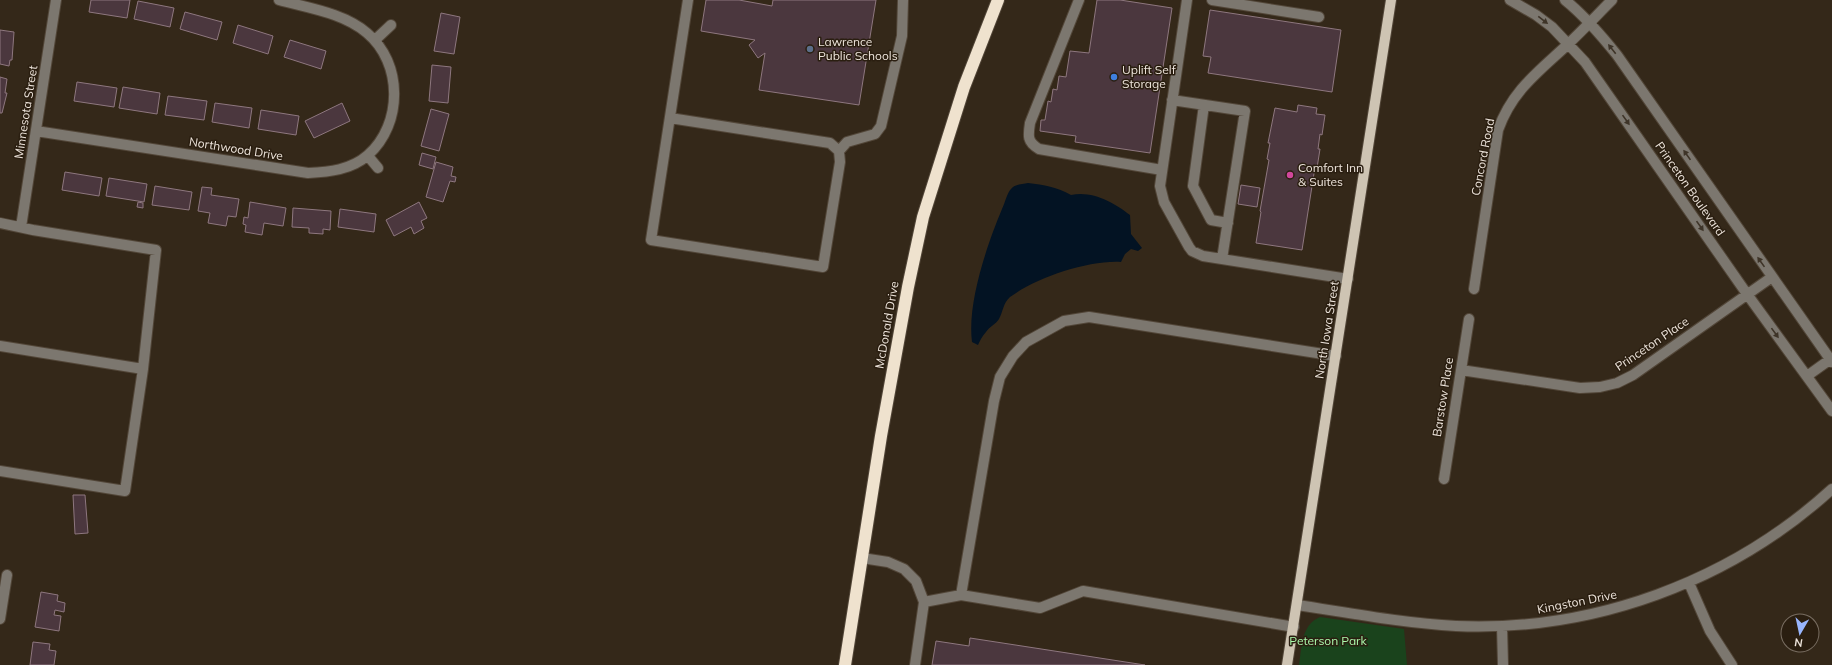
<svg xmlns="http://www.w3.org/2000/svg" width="1832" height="665" font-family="Mulish,sans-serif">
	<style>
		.green { fill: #1a431c }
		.water { fill: #031323 }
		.building { fill: #4b373e; stroke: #8e777f }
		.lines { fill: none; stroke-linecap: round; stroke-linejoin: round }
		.minor-casing { stroke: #524638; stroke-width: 12 }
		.major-casing { stroke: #524638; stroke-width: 12 }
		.highway-casing { stroke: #524638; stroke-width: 14 }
		.minor { stroke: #7c776f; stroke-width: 10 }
		.major { stroke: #cec4b3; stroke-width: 10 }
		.highway { stroke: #efe2ce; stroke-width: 12 }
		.oneway { fill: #3e3428 }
		.service-dot { fill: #5c6f8a; stroke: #2a1e10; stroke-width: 1.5 }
		.shop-dot { fill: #3f7fe0; stroke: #2a1e10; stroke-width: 1.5 }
		.hotel-dot { fill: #d1479c; stroke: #2a1e10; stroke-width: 1.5 }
		.labels { text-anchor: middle; stroke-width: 3; stroke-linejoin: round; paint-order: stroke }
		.poi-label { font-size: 12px; fill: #ede4db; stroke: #2a1e10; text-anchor: start }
		.street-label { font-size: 12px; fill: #ede4db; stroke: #2a1e10 }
		.park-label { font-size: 12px; fill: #abfaac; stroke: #2a1e10 }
	</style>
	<rect width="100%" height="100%" fill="#342819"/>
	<path class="green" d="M 1320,617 L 1404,629 L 1407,665 L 1299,665 C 1302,647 1301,625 1320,617 Z"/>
	<path class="water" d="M 1028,183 C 1044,185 1057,187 1071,195 C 1092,190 1115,203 1130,215 L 1131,234 L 1142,248 L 1138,251 L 1131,249 L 1125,254 L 1121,262 C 1088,260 1036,278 1010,297 C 1003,303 1003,312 999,319 C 996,324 989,327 986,332 C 982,336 980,341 978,345 L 972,342 C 967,303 987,245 1002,209 C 1005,203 1007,193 1011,189 C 1015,184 1023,184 1028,183 Z"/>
	<path class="building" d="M 91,0 L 130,0 L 127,18 L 89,12 Z
		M 706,0 L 739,0 L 772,6 L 773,0 L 876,0 L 859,105 L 759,90 L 765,53 L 758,58 L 749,45 L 755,40 L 701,31 Z
		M 1097,0 L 1120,0 L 1172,8 L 1150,153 L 1075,142 L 1076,136 L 1040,131 L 1041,120 L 1045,120 L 1048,101 L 1051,102 L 1053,89 L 1057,90 L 1059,76 L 1066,77 L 1070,51 L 1089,53 Z
		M 138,1 L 174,8 L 170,27 L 134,19 Z
		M 1210,10 L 1341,30 L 1332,92 L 1208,73 L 1211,57 L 1203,56 Z
		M 185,12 L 222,22 L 217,40 L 180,29 Z
		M 441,13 L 460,17 L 454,54 L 434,51 Z
		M 238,25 L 273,36 L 268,54 L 233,43 Z
		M 0,30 L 14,32 L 12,60 L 10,60 L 9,66 L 0,64 Z
		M 290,40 L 326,51 L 321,69 L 284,57 Z
		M 432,65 L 451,67 L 448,103 L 429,101 Z
		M 0,77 L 7,79 L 5,93 L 7,93 L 2,113 L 0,113 Z
		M 77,82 L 117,88 L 114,107 L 74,101 Z
		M 123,87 L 160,93 L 157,114 L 119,108 Z
		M 168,96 L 207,101 L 204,120 L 165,115 Z
		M 215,103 L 252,108 L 249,128 L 212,122 Z
		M 342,103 L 350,121 L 314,138 L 305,121 Z
		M 1298,105 L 1317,108 L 1316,114 L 1325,115 L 1322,135 L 1320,134 L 1318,149 L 1320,149 L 1317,168 L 1315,167 L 1302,250 L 1256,243 L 1261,212 L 1260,211 L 1269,160 L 1267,159 L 1270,143 L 1268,143 L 1275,108 L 1297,112 Z
		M 431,109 L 449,114 L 439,151 L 421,146 Z
		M 261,110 L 299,116 L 296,135 L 258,129 Z
		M 422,153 L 436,157 L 433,169 L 419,165 Z
		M 436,162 L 453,167 L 451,176 L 456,177 L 455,182 L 450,181 L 443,202 L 426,197 Z
		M 65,172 L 102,178 L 99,196 L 62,190 Z
		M 109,178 L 147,184 L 144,202 L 106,196 Z
		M 1241,185 L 1260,188 L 1257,207 L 1238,204 Z
		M 155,186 L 192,192 L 189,210 L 152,205 Z
		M 202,187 L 212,188 L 211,195 L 239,199 L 236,217 L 228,216 L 226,226 L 208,223 L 210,213 L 198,211 Z
		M 138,202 L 143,203 L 143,208 L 137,207 Z
		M 250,202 L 286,208 L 283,226 L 264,223 L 262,235 L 245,232 L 246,225 L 243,224 L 244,217 L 248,218 Z
		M 419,202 L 427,218 L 421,221 L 424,228 L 414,234 L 411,227 L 394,236 L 386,220 Z
		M 293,208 L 331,211 L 330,230 L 323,229 L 323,234 L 309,233 L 309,228 L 292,227 Z
		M 340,209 L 376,214 L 374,232 L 338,227 Z
		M 73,495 L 85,495 L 88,533 L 75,534 Z
		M 41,592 L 58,595 L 57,601 L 65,603 L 64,612 L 55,610 L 54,615 L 61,616 L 59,631 L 35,627 Z
		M 970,638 L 1145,665 L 932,665 L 936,641 L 969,646 Z
		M 33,642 L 50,644 L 49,650 L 56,651 L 54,665 L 30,665 Z"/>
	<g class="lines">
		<g class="minor-casing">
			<path id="minor" d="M 1079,0 L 1030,123 C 1028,136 1027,142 1039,149 L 1162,170
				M 1187,0 L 1160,186 L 1164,202 L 1189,247 L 1192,251 L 1203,256 L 1348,279
				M 1212,0 L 1319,17
				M 1510,0 L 1536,15 L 1552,27 L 1585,62 L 1747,294 L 1832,411
				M 1565,0 C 1585,16 1601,35 1617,55 L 1832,362
				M 375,40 L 391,25
				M 1172,100 L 1245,111 L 1222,259
				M 1204,105 L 1193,186 L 1211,220 L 1228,223
				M 670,118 L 830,143 L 839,151 L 840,162 L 823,267 L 651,240 L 688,0
				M 36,131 L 308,173 C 329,172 351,170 368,155 C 403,124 403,63 367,33 C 344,13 308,8 279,0
				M 839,151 L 847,142 L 875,134 L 881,126 L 902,36 L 903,0
				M 368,156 L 378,168
				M 0,223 L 33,230 L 156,250 L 143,369 L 125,491 L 0,471
				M 21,227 L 56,0
				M 1474,289 L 1498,130 C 1512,91 1537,73 1566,46 C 1582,31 1597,15 1612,0
				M 0,346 L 143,369
				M 1461,370 L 1580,388 L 1600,387 L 1617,383 L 1633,375 L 1772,277
				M 1807,376 L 1832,358
				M 1444,479 L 1469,319
				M 862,558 L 888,562 L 904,569 L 916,581 L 924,602 L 915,665
				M 1689,583 L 1710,631 L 1732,665
				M 961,595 L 994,401 L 1000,377 L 1013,356 L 1026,342 L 1064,321 L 1089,317 L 1336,356
				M 924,602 L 961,595 L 1040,608 L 1083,591 L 1294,627
				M 1297,605 C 1350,613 1402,623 1456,626 C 1593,632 1730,582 1832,489
				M 0,619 L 7,575
				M 1502,626 L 1503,665"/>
		</g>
		<g class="major-casing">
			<path id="major" d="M 1287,665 L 1391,0"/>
		</g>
		<g class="highway-casing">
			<path id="highway" d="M 845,665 L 881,436 L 908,287 L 923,217 L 964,87 L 998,0"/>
		</g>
		<use href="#minor" class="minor"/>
		<use href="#major" class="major"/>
		<use href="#highway" class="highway"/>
	</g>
	<defs><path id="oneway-solid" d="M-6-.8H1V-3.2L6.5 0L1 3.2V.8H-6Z"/></defs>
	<g class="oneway">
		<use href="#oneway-solid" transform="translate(1543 20) rotate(38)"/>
		<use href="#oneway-solid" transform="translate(1612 49) rotate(-128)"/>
		<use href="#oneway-solid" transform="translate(1626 120) rotate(55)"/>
		<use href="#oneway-solid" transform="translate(1687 155) rotate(-125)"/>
		<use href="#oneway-solid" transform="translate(1700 226) rotate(55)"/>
		<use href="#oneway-solid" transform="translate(1761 262) rotate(-125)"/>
		<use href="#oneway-solid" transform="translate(1775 333) rotate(54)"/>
	</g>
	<circle class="service-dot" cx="810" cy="49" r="4"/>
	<circle class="shop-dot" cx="1114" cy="77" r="4"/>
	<circle class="hotel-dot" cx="1290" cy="175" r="4"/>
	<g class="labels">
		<g class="poi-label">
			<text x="818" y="46">Lawrence<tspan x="818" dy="14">Public Schools</tspan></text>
			<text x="1122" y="74">Uplift Self<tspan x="1122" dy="14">Storage</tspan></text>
			<text x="1298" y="172">Comfort Inn<tspan x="1298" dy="14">&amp; Suites</tspan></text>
		</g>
		<g class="street-label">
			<text transform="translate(26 112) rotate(-81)" y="4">Minnesota Street</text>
			<text transform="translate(236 149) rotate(9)" y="4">Northwood Drive</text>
			<text transform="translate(1483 157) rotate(-79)" y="4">Concord Road</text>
			<text transform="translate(1690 189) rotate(55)" y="4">Princeton Boulevard</text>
			<text transform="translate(887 325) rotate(-80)" y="4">McDonald Drive</text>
			<text transform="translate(1327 330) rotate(-81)" y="4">North Iowa Street</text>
			<text transform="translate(1652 344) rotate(-34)" y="4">Princeton Place</text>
			<text transform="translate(1443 397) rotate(-81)" y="4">Barstow Place</text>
			<text transform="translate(1577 602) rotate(-11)" y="4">Kingston Drive</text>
		</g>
		<g class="park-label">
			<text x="1328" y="645">Peterson Park</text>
		</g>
	</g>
	<g transform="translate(1800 633) rotate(189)"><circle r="19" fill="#2a1e10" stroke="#786d61"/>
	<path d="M0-3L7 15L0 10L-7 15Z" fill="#98b5fd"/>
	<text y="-6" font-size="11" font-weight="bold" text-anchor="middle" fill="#ede4db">N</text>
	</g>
</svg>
